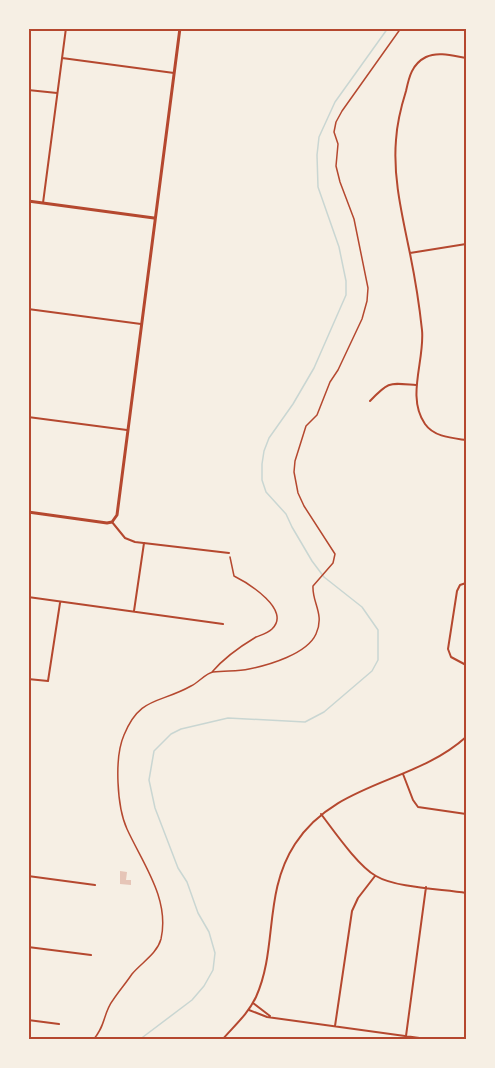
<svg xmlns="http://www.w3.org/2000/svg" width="495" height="1068" font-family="Lato,sans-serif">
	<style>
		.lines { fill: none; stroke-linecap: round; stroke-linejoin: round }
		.stream { stroke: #c9d6d2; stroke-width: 1.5 }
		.building { fill: #e6c5b7 }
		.path { stroke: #b5482f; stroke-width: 1.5 }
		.minor { stroke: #b5482f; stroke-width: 2 }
		.tertiary { stroke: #b5482f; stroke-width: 3 }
		.neatline { fill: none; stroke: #b5482f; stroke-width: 2 }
	</style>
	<rect width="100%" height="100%" fill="#f6efe4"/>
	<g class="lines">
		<path class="stream" d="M 139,1040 L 192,1000 L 204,986 L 213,970 L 215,953 L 209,932 L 198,913 L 187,882 L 178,868 L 155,808 L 149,780 L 154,751 L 171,734 L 181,729 L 228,718 L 305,722 L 324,712 L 372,671 L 378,660 L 378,630 L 362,607 L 324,577 L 312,561 L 292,527 L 286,514 L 266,492 L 262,480 L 262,464 L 264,451 L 269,438 L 293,404 L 314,368 L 346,295 L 346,281 L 339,247 L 318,187 L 317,155 L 319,137 L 335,102 L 388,28"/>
	</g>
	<path class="building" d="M 120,871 L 127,872 L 126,880 L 131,880 L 131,885 L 120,884 Z"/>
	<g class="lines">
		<path class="path" d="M 212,672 C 223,659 241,646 256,637 C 261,635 268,633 272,629 C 292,610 248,583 234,576 L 230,557
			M 93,1040 C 106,1026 103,1013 113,1000 C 119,991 126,983 132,974 C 141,963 157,954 161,939 C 170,899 143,864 127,829 C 117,807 114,758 124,735 C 140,696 159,704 191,686 C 198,683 206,673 213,672 C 225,670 237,672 249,669 C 269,665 307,654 316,634 C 325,614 312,603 313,586 L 333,563 L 335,554 L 304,506 L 298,493 L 294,472 L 295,461 L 306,426 L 317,415 L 330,382 L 338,370 L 362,319 L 367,301 L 368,288 L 354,219 L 340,182 L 336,166 L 338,144 L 334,132 L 336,122 L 342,111 L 401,28"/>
		<path class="minor" d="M 62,58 L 174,73
			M 466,58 C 454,56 438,51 426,57 C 412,64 409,77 406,91 C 401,107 397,123 396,140 C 393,175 401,210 408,244 C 414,272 419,302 422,330 C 425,360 406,397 425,424 C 434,437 452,438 466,440
			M 28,90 L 57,93
			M 43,203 L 66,28
			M 410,253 L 466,244
			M 28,309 L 141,324
			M 370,401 C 389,381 389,383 416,385
			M 28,417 L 127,430
			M 112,522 L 125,538 L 135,542 L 229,553
			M 466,583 L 460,585 L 457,591 L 448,649 L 451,657 L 466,665
			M 28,597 L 223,624
			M 134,611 L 144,543
			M 28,679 L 48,681 L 60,603
			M 403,774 L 413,800 L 418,807 L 466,814
			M 321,814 C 334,831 358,866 376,876 C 396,888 442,889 466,893
			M 28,876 L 95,885
			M 28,947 L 91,955
			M 253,1003 L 270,1016
			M 249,1010 L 267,1017 L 434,1040
			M 28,1020 L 59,1024
			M 335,1026 L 352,911 L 358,898 L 375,876
			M 406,1036 L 426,887
			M 222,1040 C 234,1026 248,1014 256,997 C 278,948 263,893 295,844 C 336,781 414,784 466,737"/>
		<path class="tertiary" d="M 28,201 L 154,218
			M 28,512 L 107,523 L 112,522 L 117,515 L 180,28"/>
	</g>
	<rect width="495" height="1068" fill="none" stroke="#f6efe4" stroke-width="60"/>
	<rect x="30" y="30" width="435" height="1008" class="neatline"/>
</svg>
